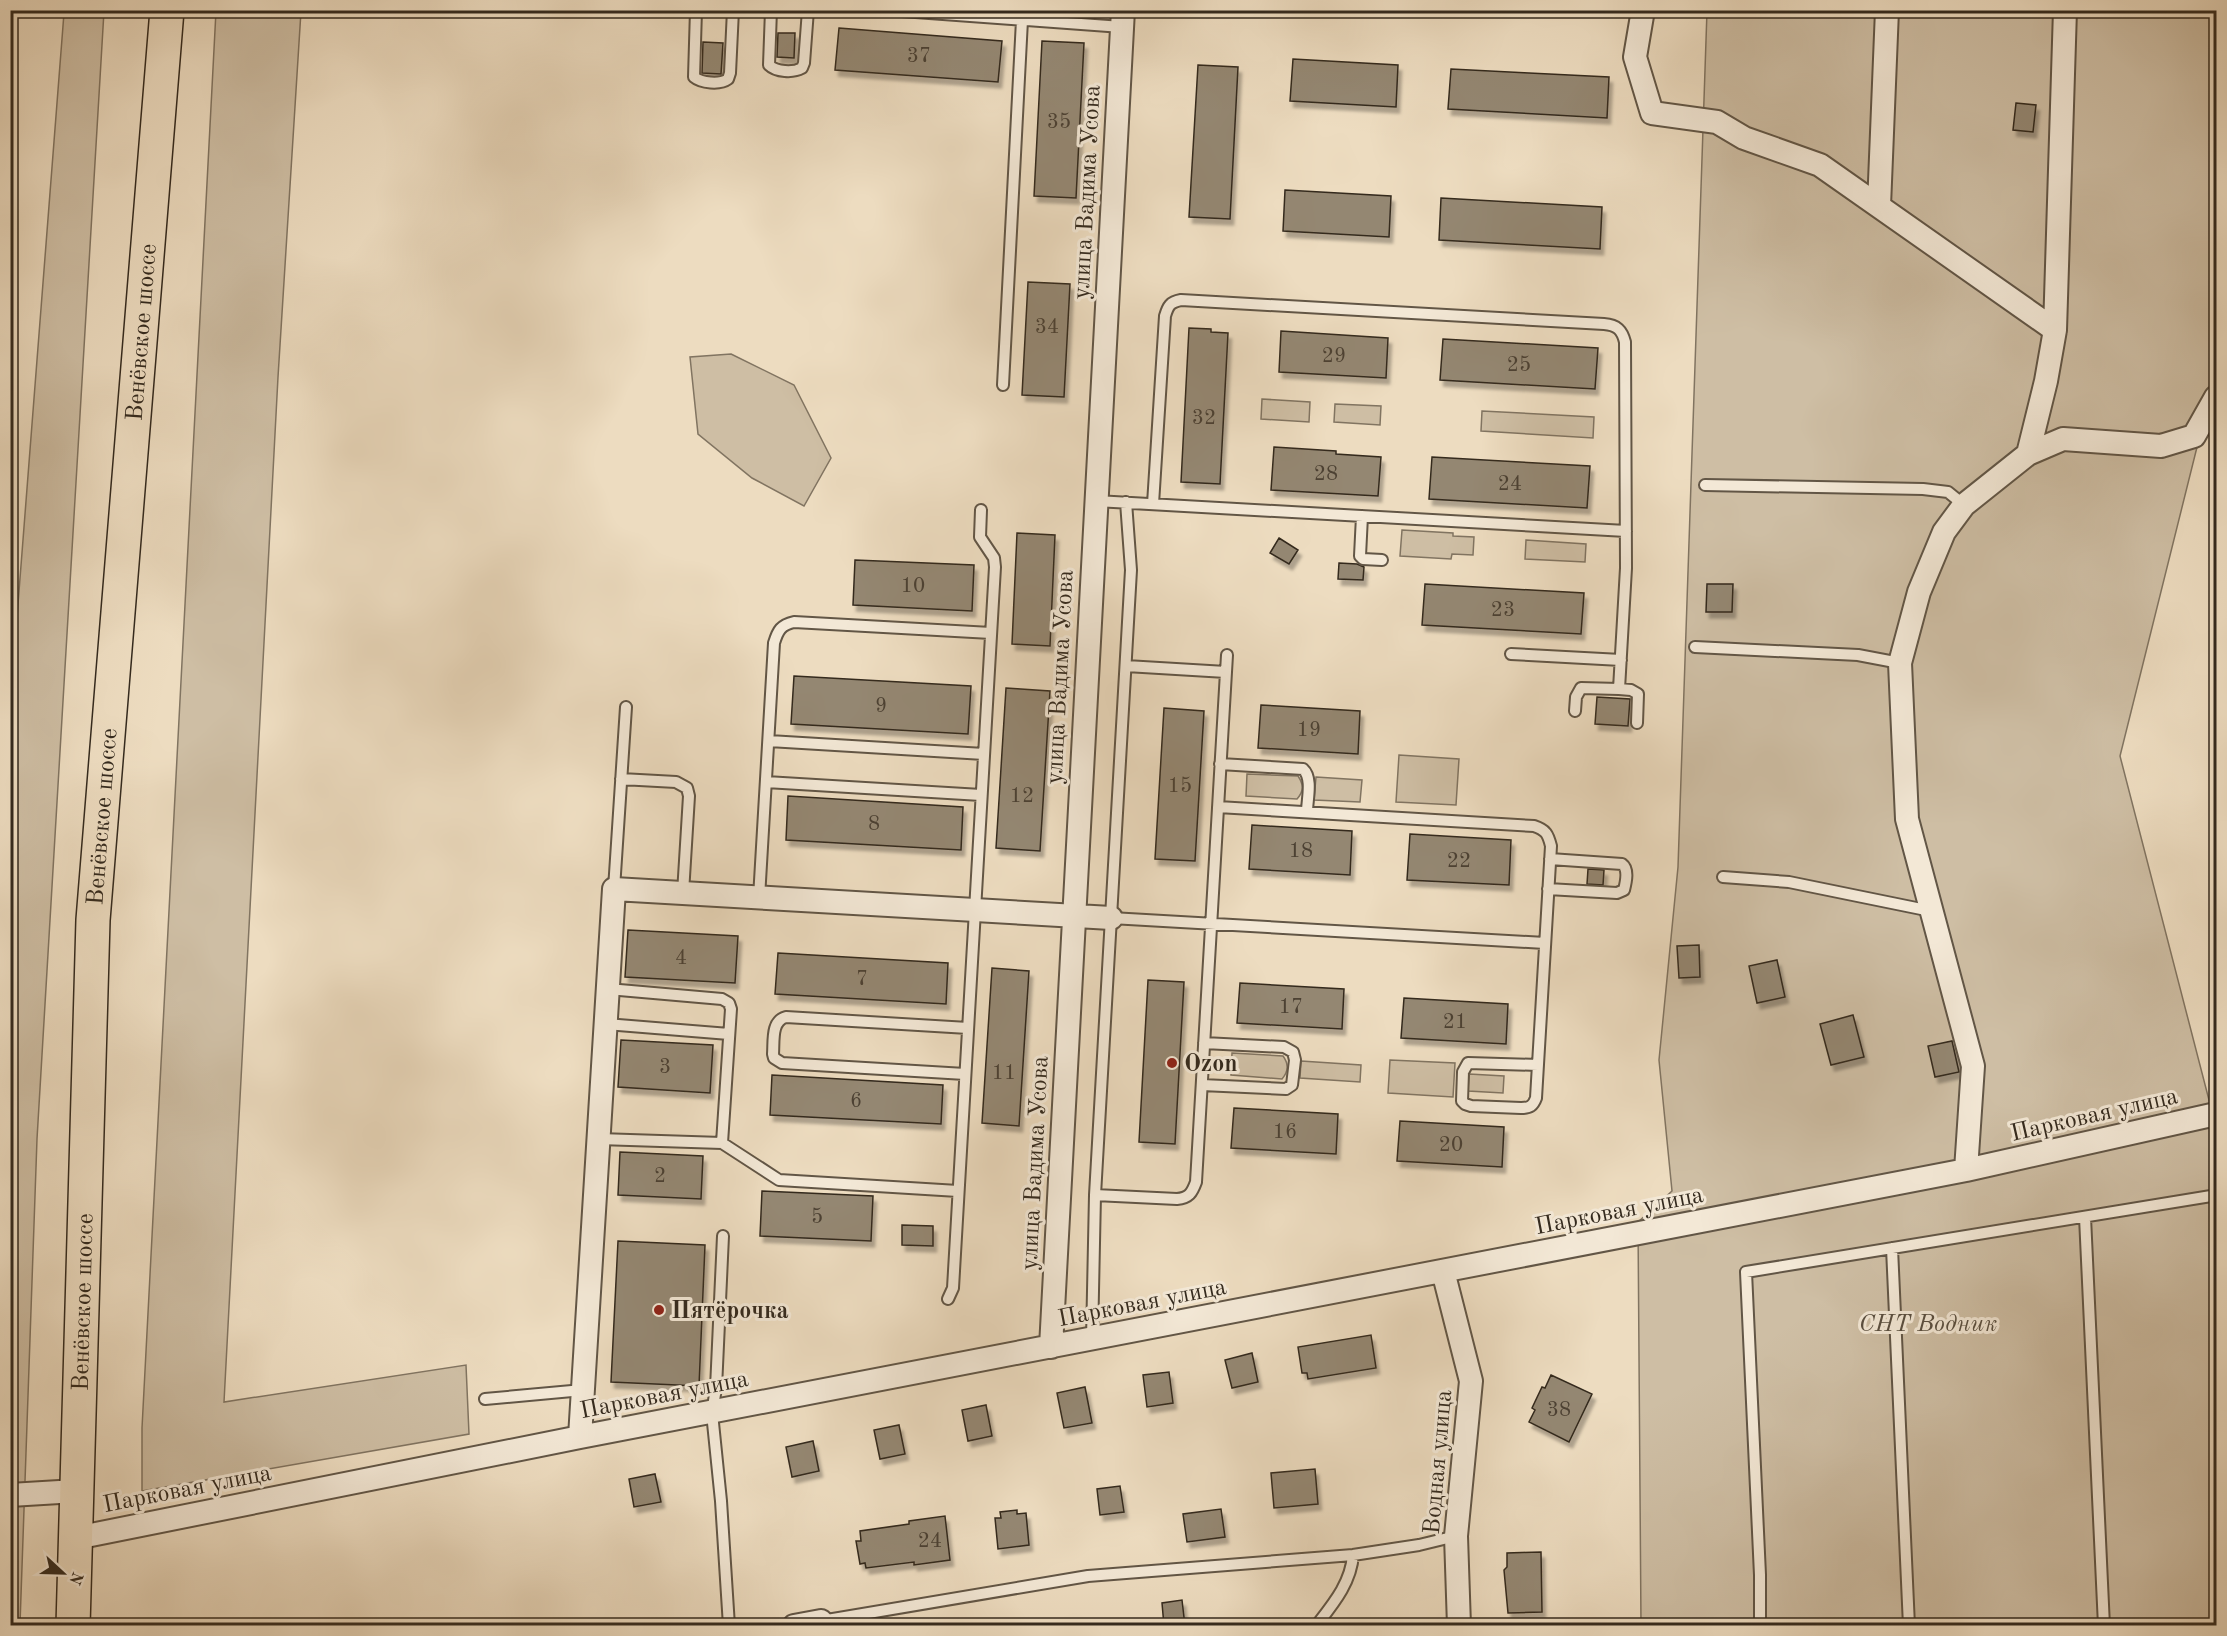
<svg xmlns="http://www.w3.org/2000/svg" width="2227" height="1636" font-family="'Old Standard TT',serif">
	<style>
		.green { fill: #cebea4; stroke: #817461; stroke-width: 1.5 }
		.building { fill: #948772; stroke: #342a1e; stroke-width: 1.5; filter: url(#shadow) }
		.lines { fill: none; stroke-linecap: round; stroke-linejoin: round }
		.lane-casing { stroke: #625646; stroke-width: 14 }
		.street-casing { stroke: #625646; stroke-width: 26 }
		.primary-casing { stroke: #342a1e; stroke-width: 36 }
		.lane { stroke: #f3e8d6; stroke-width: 10 }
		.street { stroke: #f3e8d6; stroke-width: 22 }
		.primary { stroke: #eddcc0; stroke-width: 33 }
		.poi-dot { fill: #8f2418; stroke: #f3e8d6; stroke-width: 2 }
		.labels { text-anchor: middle; stroke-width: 6; stroke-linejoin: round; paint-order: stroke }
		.number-label { font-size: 21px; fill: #4c4133 }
		.street-label { font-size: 24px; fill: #342a1e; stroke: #f3e8d6 }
		.poi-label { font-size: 24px; font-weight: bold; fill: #342a1e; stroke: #f3e8d6; text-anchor: start }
		.park-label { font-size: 24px; font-style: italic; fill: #5a4f40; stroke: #f3e8d6 }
	</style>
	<defs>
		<filter id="shadow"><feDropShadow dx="3.5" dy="6" stdDeviation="1.5" flood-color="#0004"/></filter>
	</defs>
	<rect width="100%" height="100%" fill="#eddcc0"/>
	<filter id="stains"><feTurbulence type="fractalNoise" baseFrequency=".00333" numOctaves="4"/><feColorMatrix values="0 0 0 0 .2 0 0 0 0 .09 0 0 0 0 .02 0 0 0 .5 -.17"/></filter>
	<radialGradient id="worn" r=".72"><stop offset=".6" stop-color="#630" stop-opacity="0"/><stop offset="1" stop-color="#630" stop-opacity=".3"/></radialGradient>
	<path class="green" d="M 86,11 L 104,11 L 37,1139 L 20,1624 L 11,1626 L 11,694 L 64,13 Z
		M 216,11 L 301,11 L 278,377 L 224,1402 L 466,1365 L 469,1434 L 142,1491 L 142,1428 Z
		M 1707,11 L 2216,11 L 2216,380 L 2207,407 L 2120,756 L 2216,1127 L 2216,1625 L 1641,1625 L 1638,1222 L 1672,1191 L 1659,1060 L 1678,867 Z
		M 731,354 L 794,385 L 831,458 L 804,506 L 752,478 L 698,434 L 690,357 Z
		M 1262,399 L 1310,402 L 1309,422 L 1261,419 Z
		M 1335,404 L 1381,406 L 1380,425 L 1334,422 Z
		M 1482,411 L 1594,417 L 1593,438 L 1481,431 Z
		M 1402,530 L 1453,533 L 1453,536 L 1474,537 L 1473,555 L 1452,554 L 1451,559 L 1400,556 Z
		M 1526,540 L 1586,544 L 1585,562 L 1525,559 Z
		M 1399,755 L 1459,759 L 1456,805 L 1396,802 Z
		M 1247,774 L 1298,776 C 1304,785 1304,791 1297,799 L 1246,796 Z
		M 1316,777 L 1362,780 L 1360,802 L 1314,800 Z
		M 1232,1053 L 1283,1056 C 1289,1064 1289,1071 1282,1079 L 1231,1075 Z
		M 1390,1060 L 1455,1063 L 1453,1097 L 1388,1093 Z
		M 1301,1061 L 1361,1065 L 1360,1082 L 1300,1078 Z
		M 1469,1074 L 1504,1076 L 1503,1093 L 1468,1091 Z"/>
	<path class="building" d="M 839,28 L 1002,41 L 998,82 L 835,70 Z
		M 778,33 L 795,33 L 794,58 L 777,57 Z
		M 1042,41 L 1084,43 L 1076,198 L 1034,196 Z
		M 703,42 L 723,43 L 721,74 L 702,73 Z
		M 1293,59 L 1398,65 L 1396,107 L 1290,101 Z
		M 1198,65 L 1238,67 L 1230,219 L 1189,217 Z
		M 1451,69 L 1609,77 L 1607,118 L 1448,109 Z
		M 2016,103 L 2036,105 L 2033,132 L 2013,130 Z
		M 1285,190 L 1391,196 L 1389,237 L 1283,231 Z
		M 1441,198 L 1602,207 L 1600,249 L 1439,240 Z
		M 1028,282 L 1070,284 L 1064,397 L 1022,395 Z
		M 1189,328 L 1211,329 L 1211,332 L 1228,333 L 1220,484 L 1181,482 Z
		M 1281,331 L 1388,338 L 1386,378 L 1279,372 Z
		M 1443,339 L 1598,348 L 1595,389 L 1440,380 Z
		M 1274,447 L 1336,451 L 1336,454 L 1381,457 L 1378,496 L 1271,490 Z
		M 1432,457 L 1590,466 L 1587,508 L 1429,499 Z
		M 1017,533 L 1055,535 L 1050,646 L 1012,644 Z
		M 1279,538 L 1298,550 L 1289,564 L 1270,553 Z
		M 855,560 L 974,565 L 972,611 L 853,605 Z
		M 1339,563 L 1357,564 L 1364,567 L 1363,580 L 1338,579 Z
		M 1425,584 L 1584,593 L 1581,634 L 1422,625 Z
		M 1707,584 L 1733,584 L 1732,612 L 1706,612 Z
		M 794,676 L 971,686 L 968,734 L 791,724 Z
		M 1006,688 L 1050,691 L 1040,851 L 996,848 Z
		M 1597,697 L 1630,699 L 1628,726 L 1595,724 Z
		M 1261,705 L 1360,711 L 1358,754 L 1258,748 Z
		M 1164,708 L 1204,711 L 1195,861 L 1155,859 Z
		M 788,796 L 963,807 L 961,850 L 786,840 Z
		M 1252,825 L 1352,831 L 1350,875 L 1249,869 Z
		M 1410,834 L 1511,840 L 1509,885 L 1407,880 Z
		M 1588,869 L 1604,870 L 1603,885 L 1587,884 Z
		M 628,930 L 738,936 L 735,983 L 625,977 Z
		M 1699,945 L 1700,977 L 1679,978 L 1677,946 Z
		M 778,953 L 948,963 L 946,1004 L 775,994 Z
		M 1777,960 L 1785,997 L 1757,1003 L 1749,966 Z
		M 992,968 L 1029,971 L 1019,1126 L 982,1123 Z
		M 1148,980 L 1184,982 L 1175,1144 L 1139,1142 Z
		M 1240,983 L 1344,989 L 1342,1029 L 1237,1023 Z
		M 1404,998 L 1508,1004 L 1506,1044 L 1401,1038 Z
		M 1853,1015 L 1864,1057 L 1831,1065 L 1820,1024 Z
		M 621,1040 L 713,1045 L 710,1093 L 618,1087 Z
		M 1952,1041 L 1959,1072 L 1935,1077 L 1928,1046 Z
		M 772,1075 L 943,1085 L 941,1124 L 770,1115 Z
		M 1234,1108 L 1338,1114 L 1336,1154 L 1231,1148 Z
		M 1400,1121 L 1504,1127 L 1502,1167 L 1397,1161 Z
		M 620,1152 L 703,1156 L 701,1199 L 618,1195 Z
		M 762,1191 L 873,1196 L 871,1241 L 760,1236 Z
		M 902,1225 L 933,1226 L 933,1246 L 902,1245 Z
		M 618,1241 L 705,1245 L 699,1386 L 611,1382 Z
		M 1371,1335 L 1376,1368 L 1308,1379 L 1307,1373 L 1302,1373 L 1298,1347 Z
		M 1252,1353 L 1258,1382 L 1232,1388 L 1225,1360 Z
		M 1169,1372 L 1173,1403 L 1147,1407 L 1143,1375 Z
		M 1551,1375 L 1592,1394 L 1569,1442 L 1529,1422 L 1535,1410 L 1532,1408 L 1542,1387 L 1545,1388 Z
		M 1085,1387 L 1092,1423 L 1064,1428 L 1057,1393 Z
		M 986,1405 L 992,1436 L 968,1441 L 962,1410 Z
		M 899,1425 L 905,1454 L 880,1459 L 874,1430 Z
		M 813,1441 L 819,1471 L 792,1477 L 786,1447 Z
		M 1315,1469 L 1318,1504 L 1274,1508 L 1271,1473 Z
		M 655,1474 L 661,1502 L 634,1507 L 629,1479 Z
		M 1120,1486 L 1124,1512 L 1100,1515 L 1097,1489 Z
		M 1221,1509 L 1225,1537 L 1187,1542 L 1183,1514 Z
		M 1017,1510 L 1017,1514 L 1026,1513 L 1029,1545 L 998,1549 L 995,1518 L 1001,1518 L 1000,1512 Z
		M 945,1516 L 950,1560 L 914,1565 L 914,1562 L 866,1568 L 865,1563 L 860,1564 L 856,1541 L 861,1541 L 860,1531 L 909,1524 L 909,1521 Z
		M 1541,1552 L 1542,1612 L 1508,1613 L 1504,1570 L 1507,1567 L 1507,1553 Z
		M 1182,1600 L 1185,1626 L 1164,1626 L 1162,1603 Z"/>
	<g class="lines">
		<g class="lane-casing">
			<path id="lane" d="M 696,10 L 694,77 C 701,83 720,85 728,79 L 730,73 L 733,10
				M 771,10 L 769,65 C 776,72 793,73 802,68 L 804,63 L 808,10
				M 888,10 L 1122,27
				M 1003,385 L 1022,20
				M 1705,485 L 1923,489 L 1948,492 L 1964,505
				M 1096,501 L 1626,531
				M 1153,504 L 1165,316 C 1168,306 1170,302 1181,300 L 1604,324 C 1617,325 1622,330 1625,342 L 1626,568 L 1619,689 L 1581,688 L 1576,697 L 1575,711
				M 1362,516 L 1360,556 L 1363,559 L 1382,560
				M 1695,647 L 1858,655 L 1900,663
				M 1511,654 L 1621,660
				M 1126,666 L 1226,672
				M 1619,689 L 1631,690 L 1638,694 L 1637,723
				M 769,741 L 984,754
				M 1220,764 L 1303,769 C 1313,778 1307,800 1307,812
				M 621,779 L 676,782 L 687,788 L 689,796 L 683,893
				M 766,782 L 981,795
				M 1218,807 L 1534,826 C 1546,830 1548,834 1551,846 L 1536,1098 C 1533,1106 1530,1108 1521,1108 L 1471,1106 L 1465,1104 L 1462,1101 L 1463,1072 L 1468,1063 L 1538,1065
				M 1723,877 L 1789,882 L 1931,911
				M 614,889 L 626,707
				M 1548,889 L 1617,893 L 1624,890 C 1626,882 1629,869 1622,864 L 1550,859
				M 759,898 L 774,643 C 778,630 781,625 794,622 L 991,633
				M 1111,918 L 1545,943
				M 608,989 L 722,999 L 729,1003 L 731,1009 L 722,1143
				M 606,1024 L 729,1034
				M 965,1074 L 782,1063 L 774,1058 L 773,1054 C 774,1041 771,1021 786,1017 L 968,1028
				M 1202,1085 L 1286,1089 L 1292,1085 L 1295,1060 L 1293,1052 L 1284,1047 L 1204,1043
				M 599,1139 L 722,1143 L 779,1180 L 958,1191
				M 1095,1195 L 1177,1199 C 1189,1198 1192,1193 1196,1182 L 1227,655
				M 2085,1217 L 2104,1626
				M 723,1236 L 716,1388 L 712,1413 L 721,1501 L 729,1626
				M 1892,1248 L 1909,1626
				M 948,1299 L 953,1288 L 995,567 L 994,558 L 980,537 L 981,510
				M 1092,1339 L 1095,1195 L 1131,570 L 1126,502
				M 485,1399 L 583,1390
				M 821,1621 L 1088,1576 L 1353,1555 L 1419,1545 L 1456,1536
				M 1316,1626 C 1333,1604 1351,1583 1353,1555
				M 1760,1626 L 1760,1575 L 1746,1272 L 2211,1196 L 2216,1200"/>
		</g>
		<g class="street-casing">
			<path id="street" d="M 1643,10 L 1635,57 L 1652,113 L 1717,122 L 1744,138 L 1820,165 L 2055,330 L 2046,381 L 2028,454 L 1964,505 L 1944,532 L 1919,592 L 1900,663 L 1907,819 L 1973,1066 L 1966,1170
				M 1879,206 L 1887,10
				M 2055,330 L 2065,10
				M 2028,454 L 2063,439 L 2161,446 L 2194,436 L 2216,397
				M 1443,1271 L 1471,1381 L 1456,1536 L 1459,1626
				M 1051,1347 L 1123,10
				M 580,1437 L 614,889 L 1111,918
				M 10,1495 L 76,1491
				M 76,1538 L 580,1437 L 1966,1170 L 2216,1114
				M 794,1626 L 821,1621 L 822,1626"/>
		</g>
		<g class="primary-casing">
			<g id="primary">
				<path id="s1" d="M 73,1626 L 93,920 L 167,10"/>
			</g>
		</g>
		<use href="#lane" class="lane"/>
		<use href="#street" class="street"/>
		<use href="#primary" class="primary"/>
	</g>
	<g class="poi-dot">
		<circle cx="1172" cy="1063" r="6"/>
		<circle cx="659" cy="1310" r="6"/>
	</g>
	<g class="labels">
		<g class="number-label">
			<text x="919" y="62">37</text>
			<text x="1059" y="128">35</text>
			<text x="1047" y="333">34</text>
			<text x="1334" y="362">29</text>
			<text x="1519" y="371">25</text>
			<text x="1204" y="424">32</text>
			<text x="1326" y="480">28</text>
			<text x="1510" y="490">24</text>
			<text x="913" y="592">10</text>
			<text x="1503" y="616">23</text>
			<text x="881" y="712">9</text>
			<text x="1309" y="736">19</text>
			<text x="1180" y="792">15</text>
			<text x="1022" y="802">12</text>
			<text x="874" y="830">8</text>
			<text x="1301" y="857">18</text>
			<text x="1459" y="867">22</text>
			<text x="681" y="964">4</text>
			<text x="862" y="985">7</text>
			<text x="1291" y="1013">17</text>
			<text x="1455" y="1028">21</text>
			<text x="665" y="1073">3</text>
			<text x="1004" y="1079">11</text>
			<text x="856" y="1107">6</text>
			<text x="1285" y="1138">16</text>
			<text x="1451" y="1151">20</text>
			<text x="660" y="1182">2</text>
			<text x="817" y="1223">5</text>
			<text x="1559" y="1416">38</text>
			<text x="930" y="1547">24</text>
		</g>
		<g class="street-label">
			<text transform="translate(1086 192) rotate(-87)" y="8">улица Вадима Усова</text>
			<text dy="8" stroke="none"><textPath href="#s1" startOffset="1296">Венёвское шоссе</textPath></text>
			<text transform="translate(1059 677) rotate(-87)" y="8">улица Вадима Усова</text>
			<text dy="8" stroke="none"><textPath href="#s1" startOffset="810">Венёвское шоссе</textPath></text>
			<text transform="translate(2094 1114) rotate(-13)" y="8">Парковая улица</text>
			<text transform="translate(1034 1163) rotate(-87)" y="8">улица Вадима Усова</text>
			<text transform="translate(1619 1210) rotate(-11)" y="8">Парковая улица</text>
			<text dy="8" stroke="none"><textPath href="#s1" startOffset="324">Венёвское шоссе</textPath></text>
			<text transform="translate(1142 1302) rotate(-11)" y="8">Парковая улица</text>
			<text transform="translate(664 1394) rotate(-11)" y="8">Парковая улица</text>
			<text transform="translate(1437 1462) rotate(-85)" y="8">Водная улица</text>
			<text transform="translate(187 1488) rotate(-11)" y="8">Парковая улица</text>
		</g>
		<g class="poi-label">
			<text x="1184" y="1071">Ozon</text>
			<text x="671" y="1318">Пятёрочка</text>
		</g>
		<g class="park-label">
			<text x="1928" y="1331">СНТ Водник</text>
		</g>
	</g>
	<rect width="2227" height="1636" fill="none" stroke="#eddcc0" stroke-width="36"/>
	<rect x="12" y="12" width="2203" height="1612" fill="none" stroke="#342a1e" stroke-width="3"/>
	<rect x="18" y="18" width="2191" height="1600" fill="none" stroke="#342a1e" stroke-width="1.5"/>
	<g transform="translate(63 1573) rotate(112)" stroke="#f3e8d6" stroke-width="4.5" paint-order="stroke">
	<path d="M0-4.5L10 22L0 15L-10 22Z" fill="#342a1e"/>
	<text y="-9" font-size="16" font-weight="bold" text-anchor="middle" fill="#342a1e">N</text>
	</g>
	<rect width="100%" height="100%" filter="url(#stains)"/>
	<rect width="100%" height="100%" fill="url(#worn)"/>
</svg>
